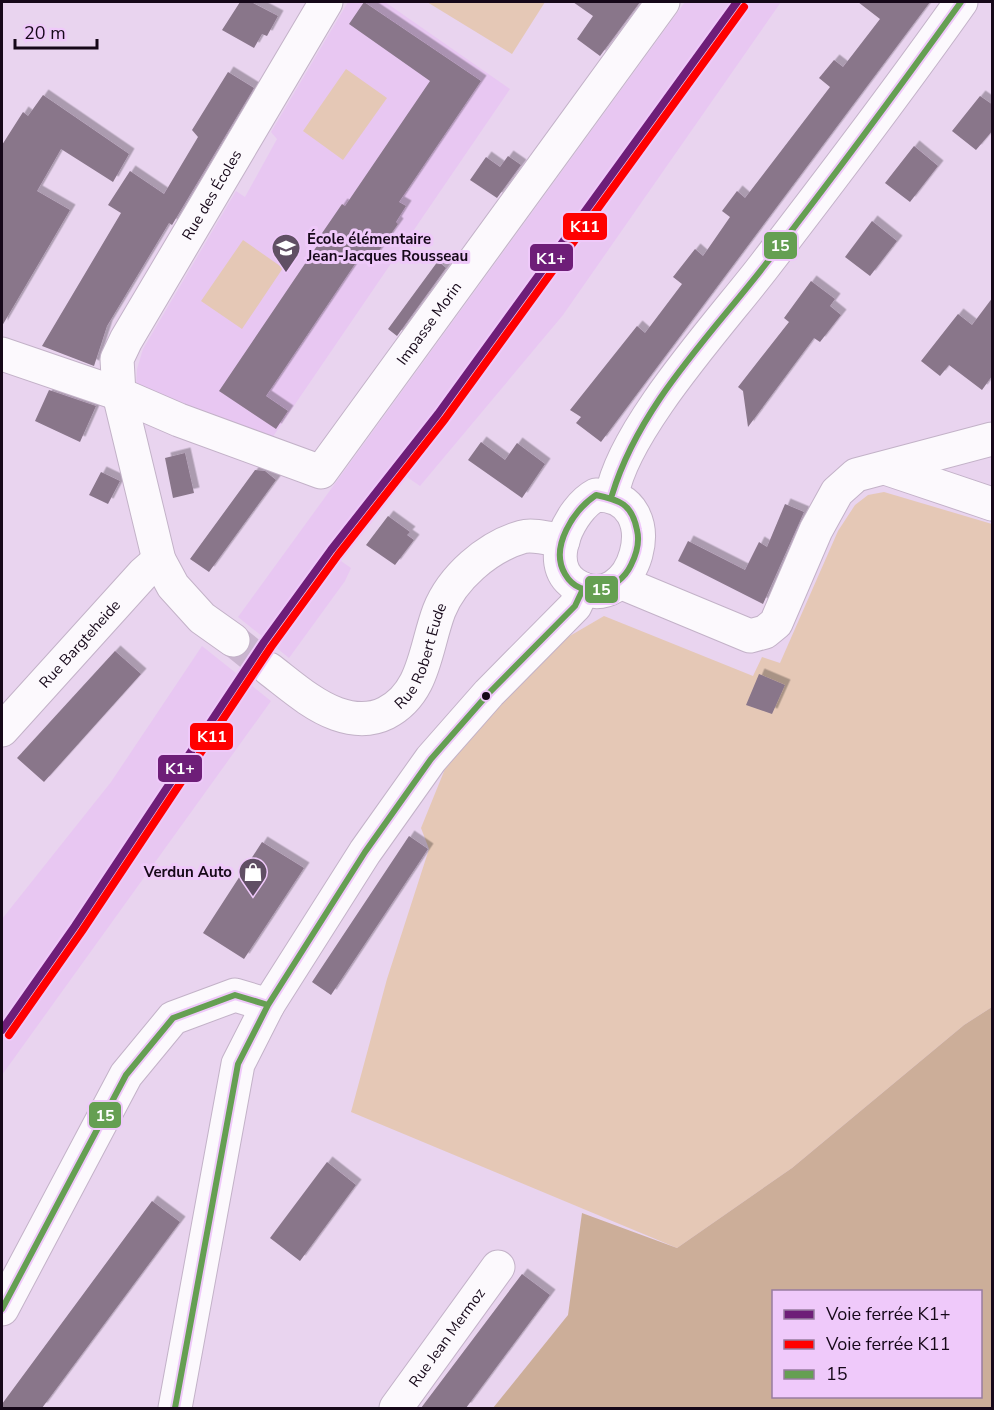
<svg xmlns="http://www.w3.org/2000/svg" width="994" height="1410" font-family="'Nunito Sans',sans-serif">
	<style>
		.built { fill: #e8c7f2 }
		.green { fill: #e5c8b6 }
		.forest { fill: #ccae99; fill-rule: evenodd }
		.building { fill: #89768a; filter: url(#shadow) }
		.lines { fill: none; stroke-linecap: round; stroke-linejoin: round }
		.minor-tunnel { stroke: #c9b5cf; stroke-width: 33; stroke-dasharray: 33 16; stroke-linecap: butt }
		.minor-casing { stroke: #c3b2c8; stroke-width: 35 }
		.minor { stroke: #fcf9fd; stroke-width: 33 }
		.bus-1-casing { stroke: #efc9fa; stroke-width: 10 }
		.bus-1 { stroke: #659f52; stroke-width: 6 }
		.rail-1-casing { stroke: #efc9fa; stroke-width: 12 }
		.rail-2-casing { stroke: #efc9fa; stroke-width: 12 }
		.rail-1 { stroke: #6e1e78; stroke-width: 8 }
		.rail-2 { stroke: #f00; stroke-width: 8 }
		.bus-dot { fill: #160819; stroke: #efc9fa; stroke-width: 2 }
		.labels { text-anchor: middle; stroke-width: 6; stroke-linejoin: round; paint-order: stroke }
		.street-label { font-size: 15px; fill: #160819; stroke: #efc9fa }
		.poi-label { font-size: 15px; font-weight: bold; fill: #160819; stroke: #efc9fa; text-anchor: start }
		.line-badge { stroke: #efc9fa; stroke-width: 2 }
		.badge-label { font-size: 16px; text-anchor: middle; font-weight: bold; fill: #fff }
	</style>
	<defs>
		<filter id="shadow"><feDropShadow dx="5.5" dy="-5.5" stdDeviation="0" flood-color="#0004"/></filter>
	</defs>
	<rect width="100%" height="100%" fill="#e9d4ef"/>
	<path class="built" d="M 348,2 L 385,2 L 510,89 L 272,438 L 136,390 L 137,369 L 143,349 L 236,191 L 245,197 L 277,139 L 271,132 Z
		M 685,2 L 781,2 L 563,315 L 420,486 L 407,477 L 341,561 L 351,568 L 345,581 L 289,658 L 238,617 Z
		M 202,646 L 271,701 L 2,1075 L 2,919 L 111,782 Z"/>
	<path class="green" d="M 427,2 L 545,2 L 512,54 Z
		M 346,69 L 387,98 L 343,160 L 303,131 Z
		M 243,240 L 283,268 L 242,329 L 201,301 Z
		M 884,492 L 992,524 L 992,1007 L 964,1025 L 792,1168 L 677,1248 L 351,1112 L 387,979 L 429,849 L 421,828 L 449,759 L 556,644 L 604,616 L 753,676 L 762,657 L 780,663 L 838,531 L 855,505 L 868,495 Z"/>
	<path class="forest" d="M 992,1007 L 992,1408 L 493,1408 L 568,1315 L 582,1213 L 677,1248 L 792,1168 L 964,1025 ZM 774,1292 L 980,1292 L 980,1396 L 774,1396 Z"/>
	<path class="building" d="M 240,2 L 251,2 L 278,16 L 267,36 L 262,34 L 254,48 L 222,30 Z
		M 364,2 L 481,81 L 399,202 L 406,206 L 396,222 L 398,224 L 371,262 L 363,256 L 355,264 L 266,396 L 288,411 L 276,429 L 219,391 L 321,240 L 318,239 L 342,204 L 345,206 L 430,81 L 349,24 Z
		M 573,2 L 640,2 L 600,56 L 577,39 L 593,16 Z
		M 858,2 L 930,2 L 601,442 L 576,423 L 581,417 L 570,410 L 637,326 L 645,333 L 682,284 L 673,277 L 695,249 L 703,256 L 730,217 L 722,211 L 737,191 L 745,198 L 830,87 L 819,78 L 834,60 L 843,67 L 880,19 Z
		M 228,72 L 254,88 L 172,225 L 169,223 L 107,326 L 94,366 L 42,346 L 121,213 L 108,205 L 130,171 L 164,194 L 198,137 L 192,130 Z
		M 43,95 L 129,154 L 113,182 L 61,149 L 37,191 L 70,210 L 2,326 L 2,145 L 23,112 L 28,116 Z
		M 980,96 L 993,105 L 993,130 L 976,150 L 952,131 Z
		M 914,146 L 938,166 L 910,202 L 885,183 Z
		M 508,156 L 521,165 L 497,198 L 470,180 L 486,157 L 500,167 Z
		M 872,221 L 897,241 L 870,276 L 845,257 Z
		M 438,261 L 446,268 L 397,336 L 388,329 Z
		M 811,281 L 835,299 L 830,306 L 841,315 L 820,342 L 814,338 L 748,427 L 743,391 L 738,387 L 789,322 L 784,318 Z
		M 993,297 L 992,376 L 982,390 L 949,365 L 940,376 L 921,361 L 958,314 L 972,325 Z
		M 49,390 L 96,406 L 80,442 L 35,421 Z
		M 481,442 L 505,460 L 517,443 L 545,464 L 522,498 L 468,460 Z
		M 185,453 L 194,493 L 173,498 L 165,458 Z
		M 255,470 L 265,471 L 276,480 L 209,572 L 190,559 Z
		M 101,472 L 120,481 L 108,504 L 89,495 Z
		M 785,504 L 804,512 L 763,604 L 678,561 L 688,541 L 745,570 L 759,542 L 767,547 Z
		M 388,516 L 410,532 L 407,535 L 414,540 L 395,565 L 366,545 Z
		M 115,651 L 141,674 L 44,782 L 17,758 Z
		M 759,674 L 785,685 L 772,714 L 746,705 Z
		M 409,836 L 428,849 L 331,995 L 312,982 Z
		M 262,842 L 304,868 L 244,959 L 203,933 Z
		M 327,1162 L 356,1185 L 300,1261 L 270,1238 Z
		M 152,1201 L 180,1222 L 42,1408 L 2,1408 L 2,1404 Z
		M 522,1274 L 550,1295 L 466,1408 L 421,1408 Z"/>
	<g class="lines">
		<path class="minor-tunnel" d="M 233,640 L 269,669"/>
		<g class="minor-casing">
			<g id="minor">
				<path id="s1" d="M 2,354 L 119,394 L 179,420 L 321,472 L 663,2"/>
				<path d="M 885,468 L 992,504"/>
				<path d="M 596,495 C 672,494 634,624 574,584 C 543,563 571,508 596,495 Z"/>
				<path d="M 612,495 C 623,429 723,320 765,265 C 832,178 898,91 961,2"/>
				<path d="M 620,582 L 750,636 L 765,632 L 776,623 L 816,530 L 837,492 L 856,475 L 992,439"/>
				<path id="s2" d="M 233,640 L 202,618 L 173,586 L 159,560 L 119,394 L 117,359 L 126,340 L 326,2"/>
				<path id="s3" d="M 269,669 C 290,685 312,705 337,714 C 354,720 370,721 386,713 C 425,693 425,648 439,611 C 452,578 487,547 522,537 C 533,534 551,539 563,541"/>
				<path id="s4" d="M 2,730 L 143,574 L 159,560"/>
				<path d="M 2,1309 L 126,1075 L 173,1018 L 235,995 L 268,1005"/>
				<path d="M 175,1408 L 238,1064 L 268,1005 L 365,852 L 431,759 L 489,693 L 575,606 L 583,589"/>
				<path id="s5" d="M 396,1408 L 498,1267"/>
			</g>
		</g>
		<use href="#minor" class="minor"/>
		<g class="bus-1-casing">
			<path id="bus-1" d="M 596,495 C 620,500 632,504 637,530 C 640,542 636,555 631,565 C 619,591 581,602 565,574 C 549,547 574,510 596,495 Z
				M 612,495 C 639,406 709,337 765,265 C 832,179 897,91 961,2
				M 2,1309 L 126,1075 L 173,1018 L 235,995 L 268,1005
				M 175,1408 L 238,1064 L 268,1005 L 365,852 L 431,759 L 489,693 L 575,606 L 583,589"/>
		</g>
		<use href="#bus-1" class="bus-1"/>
		<g class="rail-1-casing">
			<path id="rail-1" d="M 2,1030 L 75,926 L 264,642 L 331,550 L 438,414 L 737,2"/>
		</g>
		<g class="rail-2-casing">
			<path id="rail-2" d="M 9,1035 L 82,931 L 271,647 L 338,555 L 445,419 L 744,7"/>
		</g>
		<use href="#rail-1" class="rail-1"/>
		<use href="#rail-2" class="rail-2"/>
	</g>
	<defs>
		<g id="school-pin" transform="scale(1.5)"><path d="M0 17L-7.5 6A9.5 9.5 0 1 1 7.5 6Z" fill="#604f64" stroke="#efc9fa"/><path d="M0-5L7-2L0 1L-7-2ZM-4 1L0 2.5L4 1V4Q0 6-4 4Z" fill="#fff"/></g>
		<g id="shop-pin" transform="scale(1.5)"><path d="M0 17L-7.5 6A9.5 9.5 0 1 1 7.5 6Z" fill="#604f64" stroke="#efc9fa"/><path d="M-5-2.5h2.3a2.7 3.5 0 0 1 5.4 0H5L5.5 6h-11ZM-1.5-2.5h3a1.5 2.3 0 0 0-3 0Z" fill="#fff"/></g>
	</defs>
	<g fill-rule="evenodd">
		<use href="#school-pin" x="286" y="248"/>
		<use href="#shop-pin" x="253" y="872"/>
	</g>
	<circle class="bus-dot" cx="486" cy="696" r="5"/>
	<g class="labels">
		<g class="street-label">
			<text dy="5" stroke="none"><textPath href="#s2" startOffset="506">Rue des Écoles</textPath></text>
			<text dy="5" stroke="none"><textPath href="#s1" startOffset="524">Impasse Morin</textPath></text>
			<text dy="5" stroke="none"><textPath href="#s4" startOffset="116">Rue Bargteheide</textPath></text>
			<text dy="5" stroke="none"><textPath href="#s3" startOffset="202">Rue Robert Eude</textPath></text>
			<text dy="5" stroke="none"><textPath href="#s5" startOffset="87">Rue Jean Mermoz</textPath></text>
		</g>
		<g class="poi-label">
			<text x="307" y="244">École élémentaire<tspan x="307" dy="17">Jean-Jacques Rousseau</tspan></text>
			<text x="232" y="877" text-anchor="end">Verdun Auto</text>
		</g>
	</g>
	<g class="line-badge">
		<rect x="562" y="212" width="46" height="29" rx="6" fill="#f00"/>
		<rect x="763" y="231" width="35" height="29" rx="6" fill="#659f52"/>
		<rect x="529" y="243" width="45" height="29" rx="6" fill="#6e1e78"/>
		<rect x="584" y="575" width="35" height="29" rx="6" fill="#659f52"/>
		<rect x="189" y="722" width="45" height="29" rx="6" fill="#f00"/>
		<rect x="157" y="754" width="46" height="29" rx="6" fill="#6e1e78"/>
		<rect x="88" y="1101" width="34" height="28" rx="6" fill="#659f52"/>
	</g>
	<g class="badge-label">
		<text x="585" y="232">K11</text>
		<text x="780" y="251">15</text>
		<text x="551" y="264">K1+</text>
		<text x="601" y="595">15</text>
		<text x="212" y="742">K11</text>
		<text x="180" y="774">K1+</text>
		<text x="105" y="1121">15</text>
	</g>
	<rect width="994" height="1410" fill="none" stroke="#160819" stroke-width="6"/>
	<rect x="772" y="1290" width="210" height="108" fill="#efc9fa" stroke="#987ca0" stroke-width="1.5"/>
	<rect x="784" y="1310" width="30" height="9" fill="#6e1e78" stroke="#987ca0" stroke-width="1.5"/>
	<text x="826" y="1320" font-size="18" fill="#160819">Voie ferrée K1+</text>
	<rect x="784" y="1340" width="30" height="9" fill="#ff0000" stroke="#987ca0" stroke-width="1.5"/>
	<text x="826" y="1350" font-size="18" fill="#160819">Voie ferrée K11</text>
	<rect x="784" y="1370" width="30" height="9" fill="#659f52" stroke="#987ca0" stroke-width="1.5"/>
	<text x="826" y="1380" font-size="18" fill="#160819">15</text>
	<path d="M15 39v9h82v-9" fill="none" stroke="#160819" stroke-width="3"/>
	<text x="24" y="39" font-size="18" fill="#160819" stroke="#efc9fa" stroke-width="4.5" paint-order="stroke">20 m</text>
</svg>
